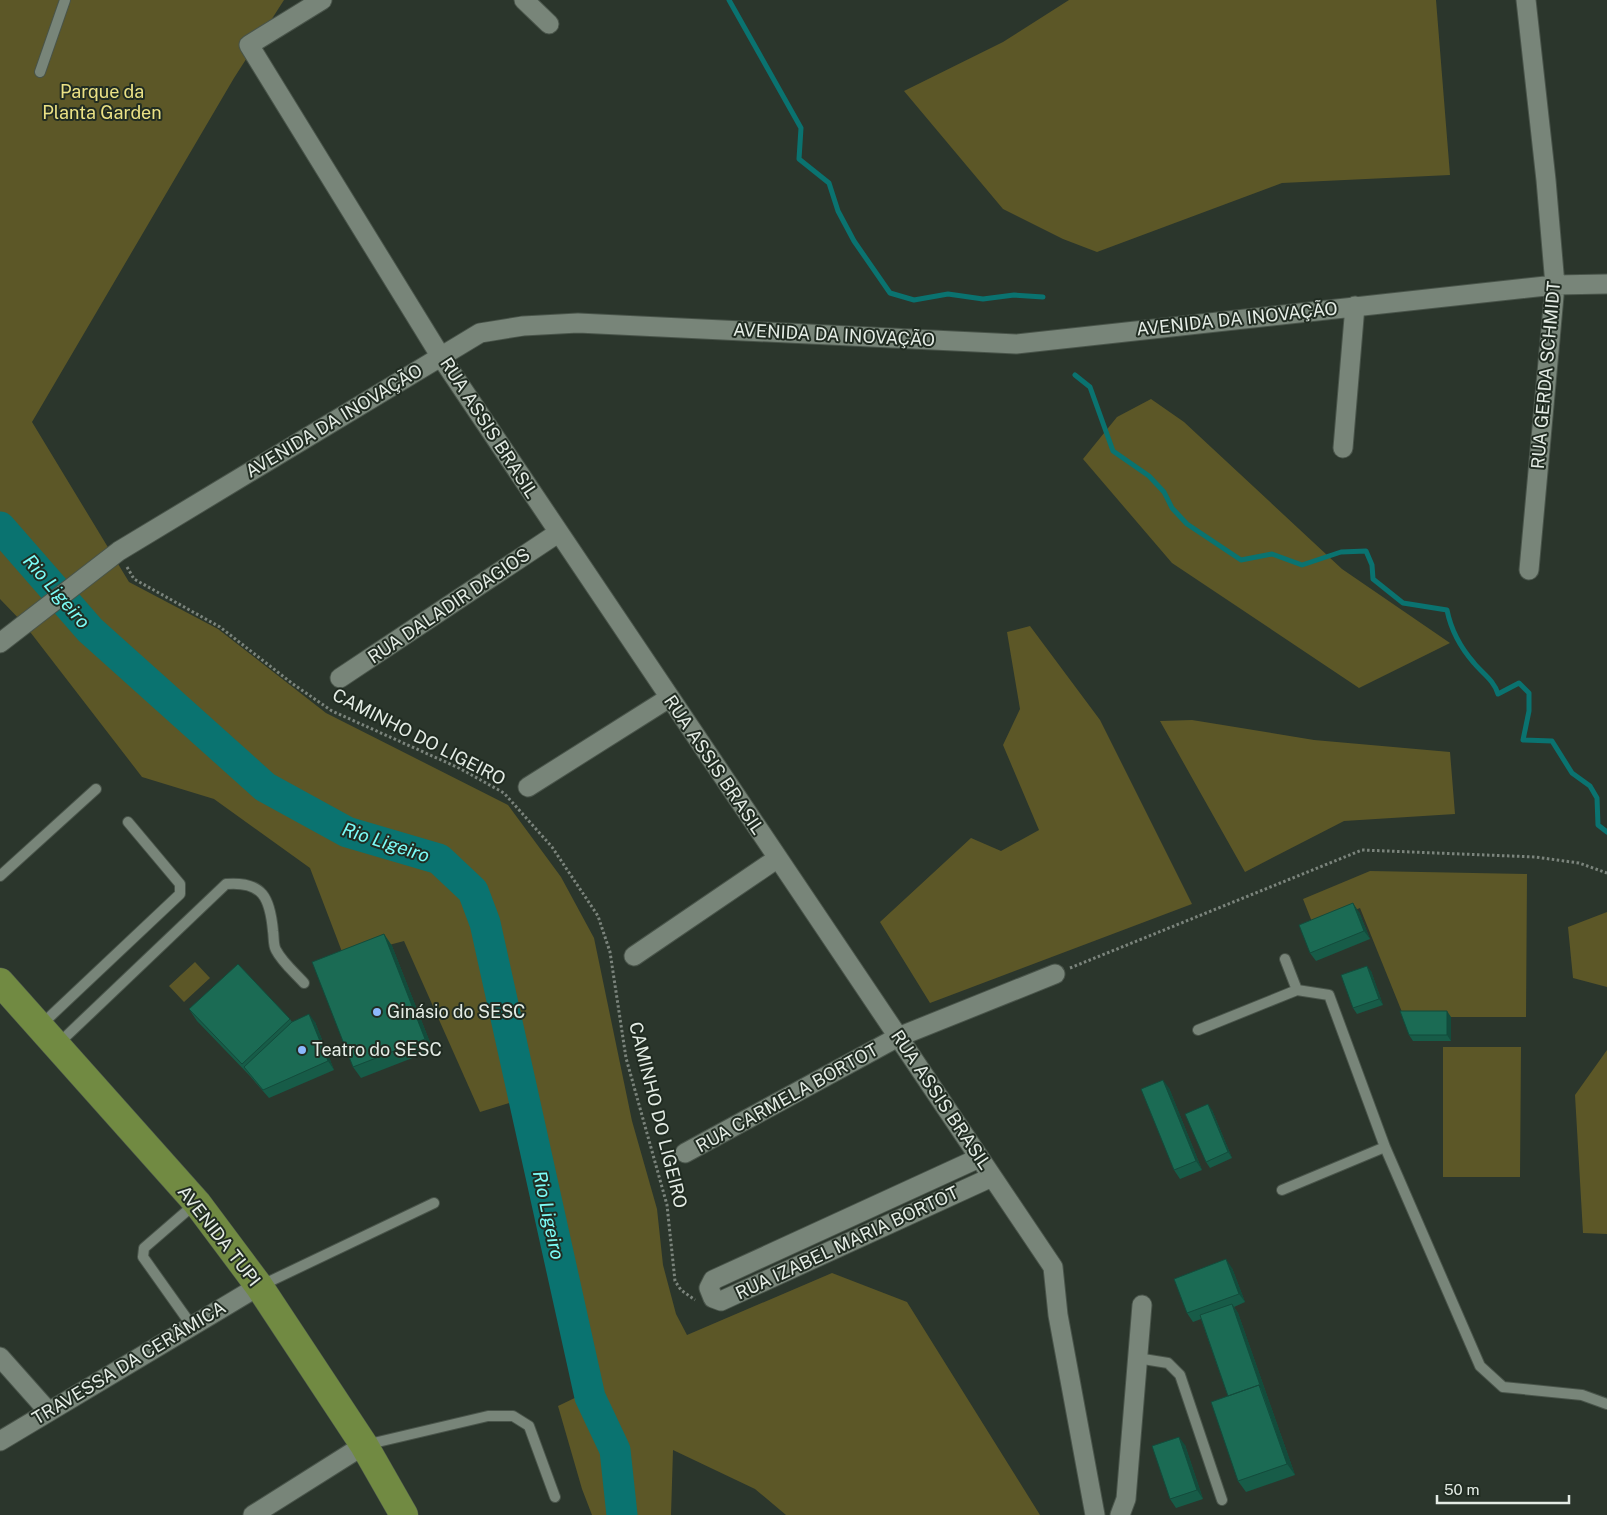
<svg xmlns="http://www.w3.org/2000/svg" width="1607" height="1515" font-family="'Public Sans',sans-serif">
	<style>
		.green { fill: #5c5727 }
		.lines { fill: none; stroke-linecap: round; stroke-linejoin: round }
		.stream { stroke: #0a7370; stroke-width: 5 }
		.river { stroke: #0a7370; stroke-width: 31 }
		.service-casing { stroke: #49544a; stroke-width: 12 }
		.minor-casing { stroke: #49544a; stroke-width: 21 }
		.primary-casing { stroke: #49544a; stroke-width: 29 }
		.path { stroke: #7b847c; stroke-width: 3; stroke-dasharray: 2.5 2.5; stroke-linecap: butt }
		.service { stroke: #788579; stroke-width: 10 }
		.minor { stroke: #788579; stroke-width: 19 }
		.primary { stroke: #718a42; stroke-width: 28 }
		.wall { fill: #175c48 }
		.shaded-wall { fill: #134b3b }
		.building { fill: #1b6b54; stroke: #134b3b }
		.poi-dot { fill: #8cb9fc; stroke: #212c22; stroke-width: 2 }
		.labels { text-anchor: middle; stroke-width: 4; stroke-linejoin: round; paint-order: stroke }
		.park-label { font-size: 18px; fill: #eae185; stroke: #212c22 }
		.street-label { font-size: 18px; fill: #e4ece5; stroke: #212c22 }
		.poi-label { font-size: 18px; fill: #e4ece5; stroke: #212c22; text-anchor: start }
		.water-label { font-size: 19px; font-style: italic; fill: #7cfcf7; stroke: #212c22 }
	</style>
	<rect width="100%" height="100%" fill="#2b362c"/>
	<path class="green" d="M 0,0 L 284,0 L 234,78 L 32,422 L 129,582 L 218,629 L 326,713 L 508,805 L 561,877 L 594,938 L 632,1121 L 657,1209 L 663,1265 L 676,1314 L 687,1335 L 832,1273 L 907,1302 L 1040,1515 L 786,1515 L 755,1489 L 673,1450 L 671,1515 L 592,1515 L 582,1489 L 558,1406 L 583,1394 L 516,1101 L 480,1112 L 404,941 L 344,957 L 310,868 L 214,799 L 142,777 L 24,624 L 0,599 Z
		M 1069,0 L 1436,0 L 1450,175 L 1282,183 L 1097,252 L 1063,239 L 1003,209 L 904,91 L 1003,42 Z
		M 1151,399 L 1184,422 L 1342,569 L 1450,643 L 1359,688 L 1172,563 L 1083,459 L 1117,417 Z
		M 1030,626 L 1100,720 L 1192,904 L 930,1003 L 880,922 L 971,838 L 1001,851 L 1039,830 L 1003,745 L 1020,709 L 1007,632 Z
		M 1192,720 L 1314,740 L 1450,752 L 1455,814 L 1344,821 L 1245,872 L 1160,721 Z
		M 1370,871 L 1527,874 L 1526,1017 L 1404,1017 L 1360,908 L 1314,927 L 1303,899 Z
		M 1607,912 L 1607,987 L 1573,978 L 1568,927 Z
		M 195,962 L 210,978 L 184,1002 L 169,986 Z
		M 1443,1047 L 1521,1047 L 1520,1177 L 1443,1177 Z
		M 1607,1050 L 1607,1234 L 1583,1233 L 1575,1095 Z"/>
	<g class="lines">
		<path class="stream" d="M 729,0 L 801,128 L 799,159 L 829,183 L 838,211 L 854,241 L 890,293 L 914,300 L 948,294 L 983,299 L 1014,295 L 1043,297
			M 1075,375 L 1090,387 L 1113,451 L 1149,476 L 1164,492 L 1172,508 L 1187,524 L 1241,560 L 1272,554 L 1302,565 L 1341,552 L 1366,551 L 1372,565 L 1373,579 L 1403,603 L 1447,610 C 1451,630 1460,647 1474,663 C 1482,673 1494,680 1498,694 L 1519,683 L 1529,693 L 1529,711 L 1523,740 L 1552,741 L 1572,773 L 1590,786 L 1597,798 L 1598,825 L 1607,832"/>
		<path class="river" d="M 0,527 L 90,630 L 265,787 L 347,832 L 439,859 L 473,891 L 485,923 L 590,1397 L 615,1450 L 622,1515"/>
		<g class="service-casing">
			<path id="service" d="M 40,72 L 65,0
				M 0,876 L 96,789
				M 1285,959 L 1297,990 L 1329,995 L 1385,1147 L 1480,1366 L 1503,1387 L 1582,1395 L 1607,1404
				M 40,1026 L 180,894 L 180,884 L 128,822
				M 1198,1030 L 1297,990
				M 58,1044 L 226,884 C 263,881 270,898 273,931 C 274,936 273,945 276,950 C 282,962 295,973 304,983
				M 1282,1190 L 1385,1147
				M 260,1286 L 434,1203
				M 192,1326 L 143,1257 L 144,1248 L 196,1203
				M 1137,1358 L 1168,1363 L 1180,1375 L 1222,1500
				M 365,1445 L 488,1416 L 513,1416 L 529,1426 L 555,1497"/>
		</g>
		<g class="minor-casing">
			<path id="minor" d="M 322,0 L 249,45 L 441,357 L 1053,1267 L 1058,1315 L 1095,1515
				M 524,0 L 549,24
				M 1526,0 L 1546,180 L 1555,285 L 1529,570
				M 1343,448 L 1355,306
				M 0,643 L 119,551 L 480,333 L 523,326 L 578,323 L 1016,344 L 1555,285 L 1607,284
				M 340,678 L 558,533
				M 528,787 L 669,698
				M 634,956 L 778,858
				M 685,1153 L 898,1037 L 1055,974
				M 979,1158 L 713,1280 L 709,1288 L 713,1298 L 721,1301 L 992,1177
				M 0,1357 L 48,1411
				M 0,1441 L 259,1286
				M 253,1515 L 364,1445
				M 1120,1515 L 1126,1499 L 1142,1305"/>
		</g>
		<g class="primary-casing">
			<path id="primary" d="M 0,982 L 197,1203 L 259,1286 L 364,1445 L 404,1515"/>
		</g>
		<path class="path" d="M 127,567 L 134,579 L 220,627 L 293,684 L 332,711 L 459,768 L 504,793 L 552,847 L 598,916 L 610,952 L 626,1058 L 667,1205 L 675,1281 L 681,1290 L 695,1300
			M 1070,968 L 1362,850 L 1535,857 L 1579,863 L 1607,873"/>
		<use href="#service" class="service"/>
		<use href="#minor" class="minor"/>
		<use href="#primary" class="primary"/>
	</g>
	<path class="wall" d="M 1359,912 L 1370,939 L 1316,961 L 1310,953 Z
		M 384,934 L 392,946 L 433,1050 L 361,1078 L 353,1067 Z
		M 1371,971 L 1383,1005 L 1357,1014 L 1353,1008 Z
		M 189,1009 L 290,1019 L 292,1022 L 315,1022 L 334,1070 L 269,1098 L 250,1076 L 197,1021 Z
		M 1451,1017 L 1451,1041 L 1413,1041 L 1409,1035 Z
		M 1169,1088 L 1202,1170 L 1180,1179 L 1174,1170 Z
		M 1212,1110 L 1232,1158 L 1210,1168 L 1206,1162 Z
		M 1232,1268 L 1245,1302 L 1234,1307 L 1238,1313 L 1295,1475 L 1246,1492 L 1238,1481 L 1228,1396 L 1201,1319 L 1193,1322 L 1187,1313 Z
		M 1185,1445 L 1203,1499 L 1176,1508 L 1170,1499 Z"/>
	<path class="shaded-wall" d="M 1353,903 L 1359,912 L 1370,939 L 1364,931 Z
		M 384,934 L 392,946 L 433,1050 L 425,1039 Z
		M 1367,966 L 1371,971 L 1383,1005 L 1379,999 Z
		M 1447,1011 L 1451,1017 L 1451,1041 L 1447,1035 Z
		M 309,1014 L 315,1022 L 334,1070 L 328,1061 Z
		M 1163,1080 L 1169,1088 L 1202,1170 L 1196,1161 Z
		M 1208,1104 L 1212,1110 L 1232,1158 L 1228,1152 Z
		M 1226,1259 L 1232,1268 L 1245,1302 L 1239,1294 Z
		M 1232,1304 L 1238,1313 L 1295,1475 L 1287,1464 Z
		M 1179,1437 L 1185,1445 L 1203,1499 L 1197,1490 Z"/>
	<path class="building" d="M 1353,903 L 1364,931 L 1310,953 L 1299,925 Z
		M 384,934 L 425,1039 L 353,1067 L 312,962 Z
		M 238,964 L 290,1019 L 242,1064 L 189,1009 Z
		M 1367,966 L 1379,999 L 1353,1008 L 1341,975 Z
		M 1400,1011 L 1447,1011 L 1447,1035 L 1409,1035 Z
		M 309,1014 L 328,1061 L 263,1090 L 244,1067 L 292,1022 Z
		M 1163,1080 L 1196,1161 L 1174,1170 L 1141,1089 Z
		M 1208,1104 L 1228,1152 L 1206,1162 L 1185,1114 Z
		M 1226,1259 L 1239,1294 L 1187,1313 L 1174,1279 Z
		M 1232,1304 L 1261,1388 L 1259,1385 L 1228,1396 L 1200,1315 Z
		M 1259,1385 L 1287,1464 L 1238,1481 L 1211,1402 Z
		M 1179,1437 L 1197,1490 L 1170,1499 L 1152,1446 Z"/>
	<g class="poi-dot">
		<circle cx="377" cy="1012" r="5"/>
		<circle cx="302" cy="1050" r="5"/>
	</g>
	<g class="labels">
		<g class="park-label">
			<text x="102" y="98">Parque da<tspan x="102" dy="21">Planta Garden</tspan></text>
		</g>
		<g class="street-label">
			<text transform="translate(1237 319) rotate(-6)" y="6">AVENIDA DA INOVAÇÃO</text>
			<text transform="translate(834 335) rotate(3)" y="6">AVENIDA DA INOVAÇÃO</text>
			<text transform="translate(1546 375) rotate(-85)" y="6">RUA GERDA SCHMIDT</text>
			<text transform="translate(334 421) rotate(-31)" y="6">AVENIDA DA INOVAÇÃO</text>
			<text transform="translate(489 428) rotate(57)" y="6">RUA ASSIS BRASIL</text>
			<text transform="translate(449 606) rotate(-34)" y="6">RUA DALADIR DAGIOS</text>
			<text transform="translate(419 737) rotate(27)" y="6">CAMINHO DO LIGEIRO</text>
			<text transform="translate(714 765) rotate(56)" y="6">RUA ASSIS BRASIL</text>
			<text transform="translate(787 1098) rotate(-29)" y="6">RUA CARMELA BORTOT</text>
			<text transform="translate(941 1100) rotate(56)" y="6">RUA ASSIS BRASIL</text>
			<text transform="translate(658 1115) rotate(76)" y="6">CAMINHO DO LIGEIRO</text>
			<text transform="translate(219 1236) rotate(52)" y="6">AVENIDA TUPI</text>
			<text transform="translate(847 1243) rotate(-25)" y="6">RUA IZABEL MARIA BORTOT</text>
			<text transform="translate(129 1363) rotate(-31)" y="6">TRAVESSA DA CERÂMICA</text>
		</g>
		<g class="poi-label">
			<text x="387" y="1018">Ginásio do SESC</text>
			<text x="312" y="1056">Teatro do SESC</text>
		</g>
		<g class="water-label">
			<text transform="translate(57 591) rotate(49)" y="7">Rio Ligeiro</text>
			<text transform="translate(386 842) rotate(18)" y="7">Rio Ligeiro</text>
			<text transform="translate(549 1215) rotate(78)" y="7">Rio Ligeiro</text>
		</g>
	</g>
	<path d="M1437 1495v8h132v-8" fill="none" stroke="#e4ece5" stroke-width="2.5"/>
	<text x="1444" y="1495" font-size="15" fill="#e4ece5" stroke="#212c22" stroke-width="4" paint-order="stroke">50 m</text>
</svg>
